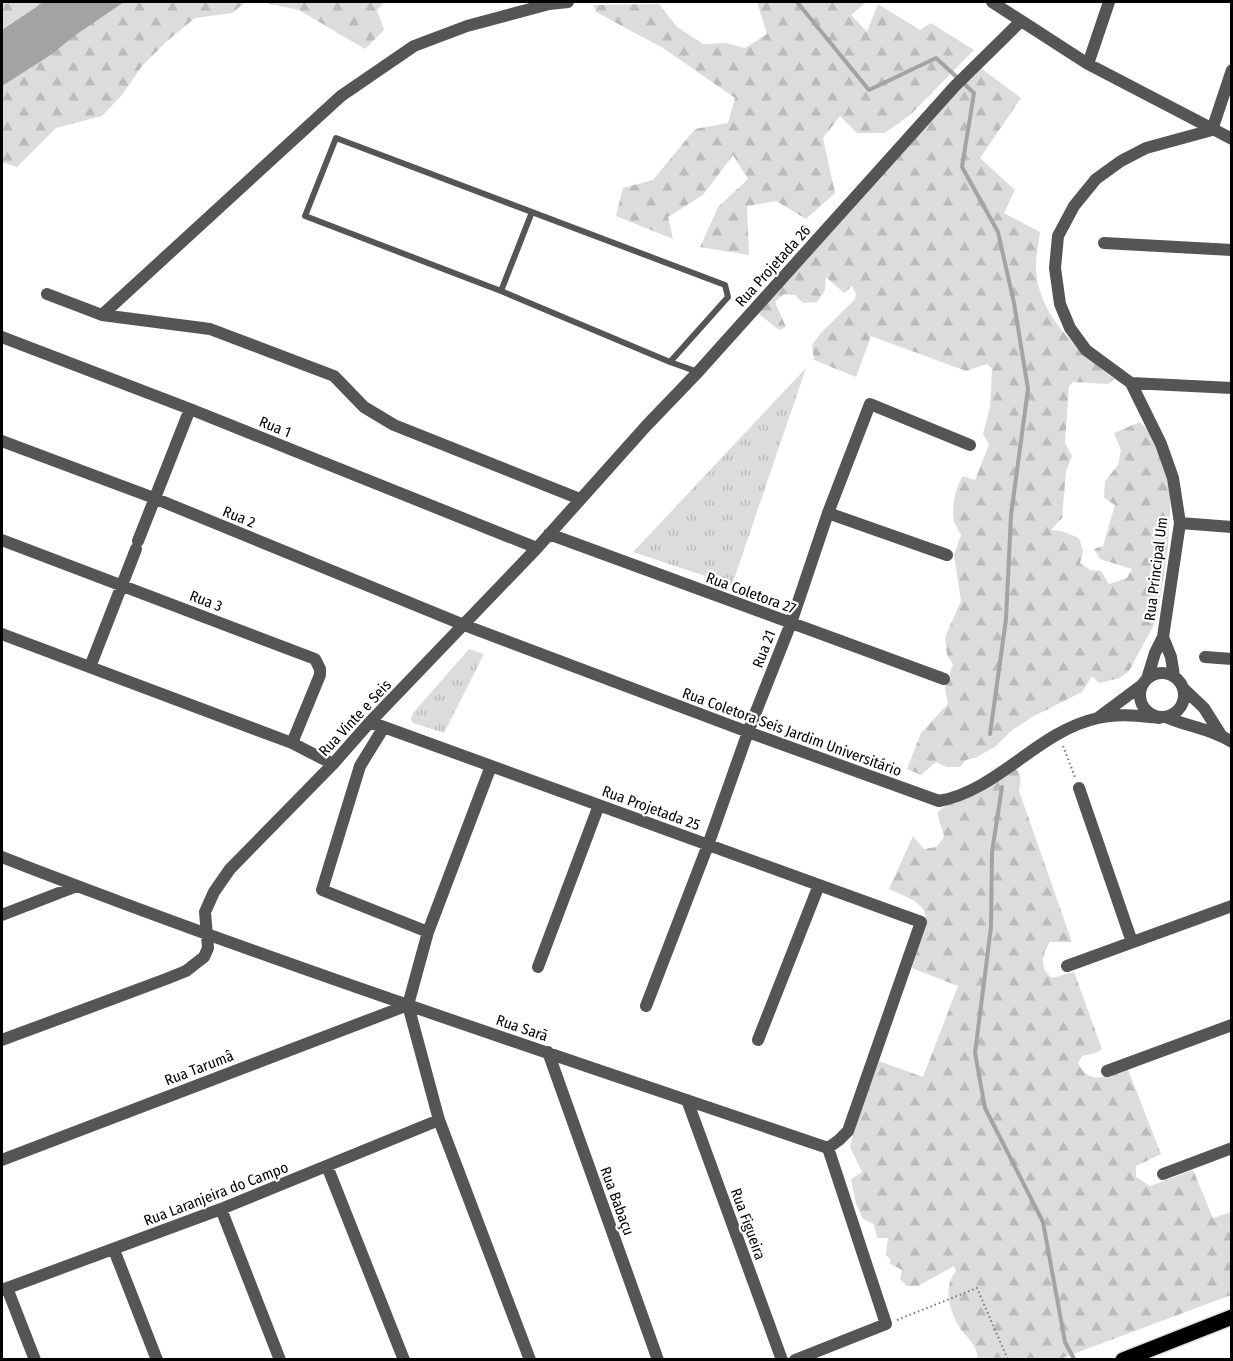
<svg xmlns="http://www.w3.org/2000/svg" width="1233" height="1361" font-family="'Fira Sans Condensed',sans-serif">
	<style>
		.forest { fill: url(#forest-firs) }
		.park { fill: url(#park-tufts) }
		.water { fill: #a3a3a3 }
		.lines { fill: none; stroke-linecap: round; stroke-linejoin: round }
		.stream { stroke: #a3a3a3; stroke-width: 4 }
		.primary-casing { stroke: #dbdbdb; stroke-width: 18 }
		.path { stroke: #777; stroke-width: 2; stroke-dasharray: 1.5 3; stroke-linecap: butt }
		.service { stroke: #555; stroke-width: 6 }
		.minor { stroke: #555; stroke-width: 12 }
		.primary { stroke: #000; stroke-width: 15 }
		.labels { text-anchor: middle; stroke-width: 4.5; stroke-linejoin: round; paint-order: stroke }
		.street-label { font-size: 15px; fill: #000; stroke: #fff }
	</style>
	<defs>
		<pattern id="forest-firs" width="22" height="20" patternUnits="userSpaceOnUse" patternTransform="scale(1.5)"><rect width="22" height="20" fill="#dcdcdc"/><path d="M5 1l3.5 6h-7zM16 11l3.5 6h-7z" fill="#bbb"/></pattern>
		<pattern id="park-tufts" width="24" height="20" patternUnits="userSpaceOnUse" patternTransform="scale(1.5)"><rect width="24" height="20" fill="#dcdcdc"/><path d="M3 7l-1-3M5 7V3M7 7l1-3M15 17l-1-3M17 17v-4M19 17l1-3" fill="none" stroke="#bbb"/></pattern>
	</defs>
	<rect width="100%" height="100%" fill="#fff"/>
	<path class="forest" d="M 2,2 L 246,2 L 232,13 L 195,18 L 167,41 L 142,66 L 122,95 L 102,116 L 56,128 L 17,167 L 2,162 Z
		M 261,2 L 385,2 L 377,10 L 384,30 L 365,49 L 299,10 Z
		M 757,2 L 866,2 L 851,15 L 867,32 L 878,4 L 920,30 L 931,23 L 974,50 L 911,114 L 885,133 L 857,133 L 840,116 L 823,138 L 835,193 L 806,219 L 776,201 L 747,206 L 749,255 L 700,247 L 718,207 L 748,179 L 733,155 L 703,195 L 668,217 L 673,239 L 616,216 L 623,188 L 653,180 L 695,129 L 728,123 L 735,98 L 663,48 L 596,12 L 593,5 L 659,4 L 677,27 L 703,44 L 726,43 L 745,48 L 767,34 Z
		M 977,65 L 1021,98 L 980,158 L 1015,190 L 1004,213 L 1040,232 C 1039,243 1036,254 1036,264 C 1035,314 1079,351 1114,379 L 1108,384 L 1073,382 L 1069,386 L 1065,443 L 1072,456 L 1066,472 L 1062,518 L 1051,530 L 1062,531 L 1079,538 L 1083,551 L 1080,563 L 1090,570 L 1101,571 L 1109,584 L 1127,578 L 1132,569 L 1100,559 L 1094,549 L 1103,546 L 1115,505 L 1104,498 L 1105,481 L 1118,465 L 1121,450 L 1114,433 L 1140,422 L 1149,431 L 1165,468 L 1171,493 L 1168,546 L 1161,592 L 1157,619 L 1129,671 L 1120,678 L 1099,683 L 1092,676 L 1082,692 L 1032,717 L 1011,731 L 995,747 L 977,757 L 966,760 L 960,767 L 947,767 L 936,762 L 921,775 L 907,769 L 921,733 L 948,704 L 945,689 L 953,664 L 947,655 L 945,637 L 961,601 L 954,555 L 961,535 C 959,531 956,526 954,521 C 951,509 956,485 963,476 L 975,480 L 989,445 L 983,434 L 990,407 L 992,369 L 987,364 L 966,371 L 871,336 L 856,377 L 814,360 L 812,345 L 820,334 L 855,299 L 856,294 L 852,286 L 844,293 L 826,277 L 825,290 L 817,302 L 803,303 L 795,295 L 784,294 L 775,302 L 786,327 L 779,330 L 759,314 L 758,308 Z
		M 1016,768 C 1022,776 1021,781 1019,791 L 1072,942 L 1050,942 C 1042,954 1039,968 1052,978 L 1074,972 L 1102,1049 L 1095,1053 L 1082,1056 L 1078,1063 C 1091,1088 1107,1075 1127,1067 L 1161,1154 L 1136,1166 L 1136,1177 L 1150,1186 L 1193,1170 L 1213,1218 L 1231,1212 L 1231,1295 L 1060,1359 L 978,1359 C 977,1345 968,1339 960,1328 C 950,1312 942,1288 956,1271 L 954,1266 L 918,1286 L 907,1286 L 900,1279 L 902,1270 L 889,1263 L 891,1260 L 886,1255 L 888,1238 L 877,1238 L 874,1224 L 863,1219 L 856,1204 L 851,1179 L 862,1172 L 850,1147 L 857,1120 L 879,1061 L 923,1077 L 958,986 L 912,968 L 926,920 C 927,902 903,896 889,889 L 913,836 L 924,849 L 936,847 L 944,838 C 943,828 938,822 938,812 L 946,805 Z"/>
	<path class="park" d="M 806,368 L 732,585 L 633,552 Z
		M 469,649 L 484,654 L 444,733 L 413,723 L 411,719 L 413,713 Z"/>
	<path class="water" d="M 44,2 L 124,2 L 74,36 L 52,54 L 2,86 L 2,30 Z"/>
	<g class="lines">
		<path class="stream" d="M 797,2 L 869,90 L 936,58 L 974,93 L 962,167 L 998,232 L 1014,303 L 1028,389 L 1011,515 L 1006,619 L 990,734
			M 1002,787 L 992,852 L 991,927 L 975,1053 L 985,1108 L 1043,1222 L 1065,1342 L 1074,1359"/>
		<g class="primary-casing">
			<path id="primary" d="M 1123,1360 L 1232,1317"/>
		</g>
		<path class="path" d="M 1063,746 L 1075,777
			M 897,1320 L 977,1288 L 1008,1360"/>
		<path class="service" d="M 501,291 L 532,212
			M 670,362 L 728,297 L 725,285 L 336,138 L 305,216 L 501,291 L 670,362 L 698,372"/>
		<path class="minor" d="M 992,2 L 1088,64 L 1232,139
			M 1088,64 L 1109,2
			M 1212,130 L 1232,70
			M 1104,243 L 1232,250
			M 47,294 L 102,315 L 210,329 L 334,376 L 364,407 L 394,425 L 580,499
			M 102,315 L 341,96 L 414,46 L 467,26 L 549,4 L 568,2
			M 2,337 L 190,409 L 537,548
			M 1131,383 L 1232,388
			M 2,441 L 154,498 L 464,625 L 748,732 L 939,801 C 999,790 1038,731 1098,718 C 1118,713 1139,716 1159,718
			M 828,513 L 947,555
			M 1180,523 L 1232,527
			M 549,534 L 944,679
			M 2,540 L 315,659 L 320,669 L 320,675 L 292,743
			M 138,541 L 190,409
			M 2,634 L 292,743 L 333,764
			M 1163,637 L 1171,657 L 1174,676
			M 1205,657 L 1232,659
			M 90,667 L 136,549
			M1140 695a22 22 0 1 1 44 0a22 22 0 1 1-44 0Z
			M 1147,679 L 1155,653 L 1163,637 L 1180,523 L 1173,478 L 1161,444 L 1131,383 L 1086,350 L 1070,328 L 1060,304 L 1055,268 L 1058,236 L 1074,206 L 1096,179 L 1121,161 L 1146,148 L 1212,130
			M 1183,688 L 1204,708 L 1221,735
			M 1099,717 L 1142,685
			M 1166,717 C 1188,727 1210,728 1232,742
			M 370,722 L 921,922 L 848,1131 L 839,1140 L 828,1148
			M 384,727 L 360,766 L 322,890 L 428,932
			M 1079,788 L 1132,942
			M 2,857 C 274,963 552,1054 828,1148
			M 2,915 L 77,886
			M 1067,966 L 1232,906
			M 538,967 L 599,805
			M 408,1005 L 439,1120 L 530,1360
			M 408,1005 L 428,932 L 491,766
			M 646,1006 L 708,845 L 748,732 L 791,623 L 828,513 L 870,404 L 970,445
			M 2,1040 L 166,979 L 186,971 L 204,957 L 208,948 L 205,912 L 214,892 L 230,869 L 333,764 L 370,722 L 537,548 L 647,425 L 698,372 L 955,86 L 1021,21
			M 758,1040 L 819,885
			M 548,1052 L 658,1360
			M 1107,1071 L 1232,1025
			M 687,1100 L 782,1360
			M 2,1160 L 408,1005
			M 327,1166 L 404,1360
			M 1163,1174 L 1232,1148
			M 221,1209 L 280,1360
			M 114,1250 L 157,1360
			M 7,1288 L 35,1360
			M 2,1290 L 221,1209 L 439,1120
			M 795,1360 L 886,1324 L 828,1148"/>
		<use href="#primary" class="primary"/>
	</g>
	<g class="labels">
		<g class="street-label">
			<text transform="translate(773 266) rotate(-48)" y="5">Rua Projetada 26</text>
			<text transform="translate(275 427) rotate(22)" y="5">Rua 1</text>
			<text transform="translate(239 517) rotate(22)" y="5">Rua 2</text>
			<text transform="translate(1156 569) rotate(-83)" y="5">Rua Principal Um</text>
			<text transform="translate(751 593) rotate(20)" y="5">Rua Coletora 27</text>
			<text transform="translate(206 601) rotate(21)" y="5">Rua 3</text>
			<text transform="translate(764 649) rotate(-69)" y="5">Rua 21</text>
			<text transform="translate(355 718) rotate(-47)" y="5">Rua Vinte e Seis</text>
			<text transform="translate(792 732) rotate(20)" y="5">Rua Coletora Seis Jardim Universitário</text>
			<text transform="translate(651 808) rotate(20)" y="5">Rua Projetada 25</text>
			<text transform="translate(522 1028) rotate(19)" y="5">Rua Sarã</text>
			<text transform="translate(199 1068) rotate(-21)" y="5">Rua Tarumâ</text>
			<text transform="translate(216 1194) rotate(-21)" y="5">Rua Laranjeira do Campo</text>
			<text transform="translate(617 1201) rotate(70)" y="5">Rua Babaçu</text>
			<text transform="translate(748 1224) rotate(70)" y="5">Rua Figueira</text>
		</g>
	</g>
	<rect width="1233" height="1361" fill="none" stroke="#000000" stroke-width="6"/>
</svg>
